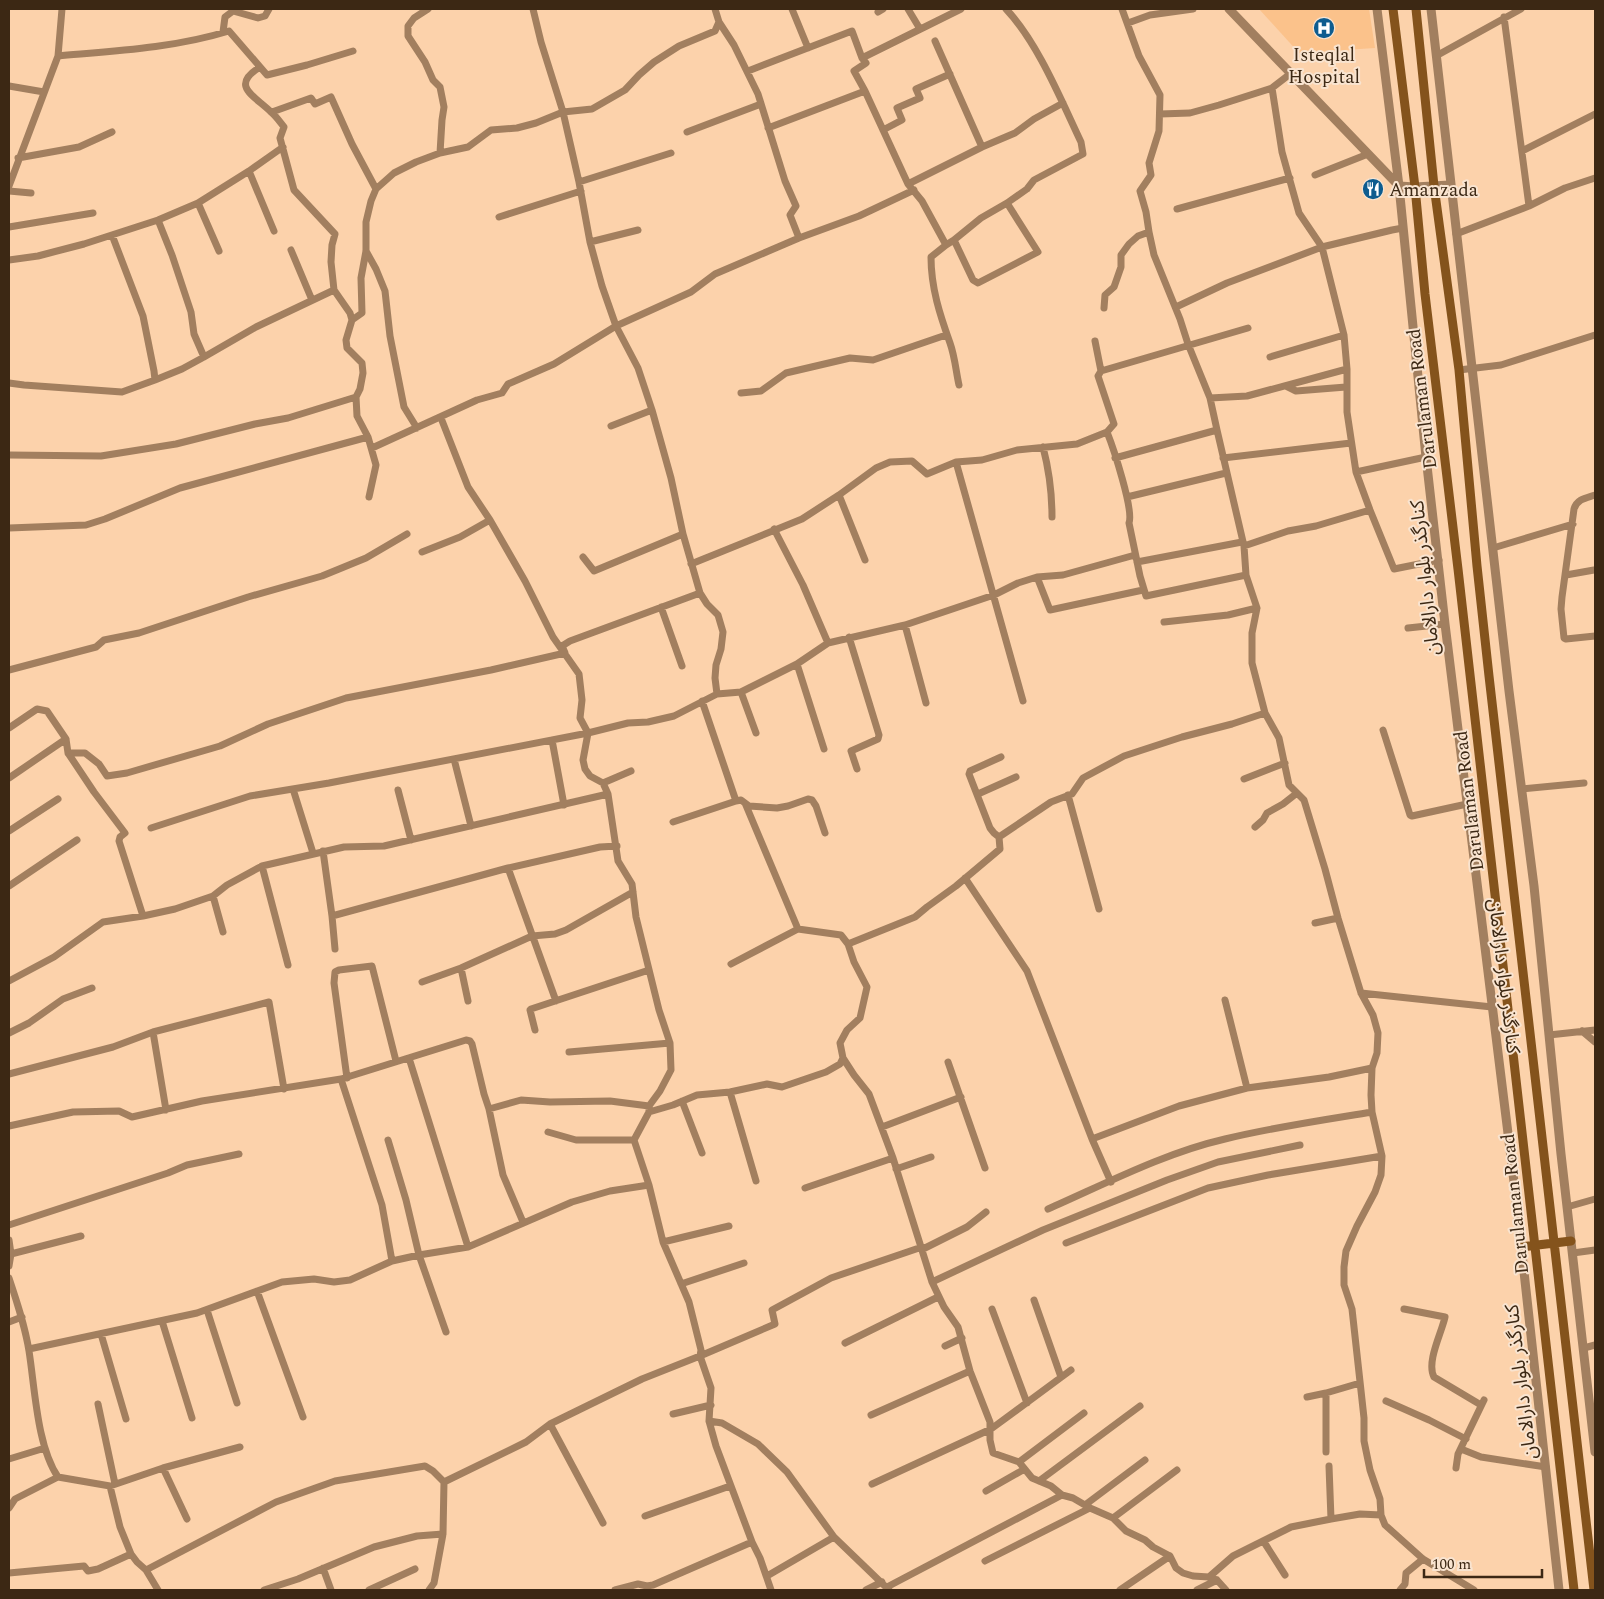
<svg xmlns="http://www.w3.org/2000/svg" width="1604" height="1599" font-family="Spectral,'Noto Sans Arabic',serif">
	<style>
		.built { fill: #fbc28b }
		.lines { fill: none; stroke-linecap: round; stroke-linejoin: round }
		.minor { stroke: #a27f5f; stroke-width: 7 }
		.tertiary { stroke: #a27f5f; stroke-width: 9 }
		.secondary { stroke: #84531c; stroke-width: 9 }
		.labels { text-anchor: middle; stroke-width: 4; stroke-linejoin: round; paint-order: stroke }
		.poi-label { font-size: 19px; fill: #3c2814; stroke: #f9e4d0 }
		.street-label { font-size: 19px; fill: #3c2814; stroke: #f9e4d0 }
	</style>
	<rect width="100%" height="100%" fill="#fcd2ab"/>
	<path class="built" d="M 1259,9 L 1369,9 L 1375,48 L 1299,53 Z"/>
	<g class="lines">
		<path class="minor" d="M 428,9 L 414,18 L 408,26 L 408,36 L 425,62 L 433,80 L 440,87 L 444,107 L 442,120 L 440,153
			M 533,9 L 541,42 L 563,112 L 579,182 L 590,242 L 602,286 L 616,326 L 638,368 L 652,410 L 671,478 L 683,534 L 700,593 L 707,604 L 718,615 L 723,632 L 721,649 L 716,665 L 715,678 L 717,694
			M 715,9 L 719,22 L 734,45 L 758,94 L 785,181 L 796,206 L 790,215 L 799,238
			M 792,9 L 808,48
			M 908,9 L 920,29
			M 1122,9 L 1139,56 L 1160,95 L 1159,131 L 1149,163 L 1151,175 L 1140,191 L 1146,212 L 1149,232 L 1154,255 L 1180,319 L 1188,344 L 1210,398 L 1217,430 L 1244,546 L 1246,575 L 1257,608 L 1252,633 L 1252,663 L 1265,713 L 1279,738 L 1289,785 L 1304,800 L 1325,869 L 1338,918 L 1361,993 L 1373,1015 L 1378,1033 L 1377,1053 L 1372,1068 L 1371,1095 L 1372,1112 L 1382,1156 L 1381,1175 L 1375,1192 L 1357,1226 L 1346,1251 L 1344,1267 L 1344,1285 L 1352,1309 L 1364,1418 L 1364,1441 L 1370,1470 L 1380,1499 L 1381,1515 L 1385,1525 L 1423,1559 L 1474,1590
			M 878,12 L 883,9
			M 1504,17 L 1529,206
			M 1128,23 L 1150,15 L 1193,9
			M 223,32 L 225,17 L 233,11 L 258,18 L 265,16 L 269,9
			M 935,41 L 982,147
			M 58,56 C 115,51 174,48 229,31 L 267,75 L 307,65 L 353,51
			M 1436,56 L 1521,9
			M 862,58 L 961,9
			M 260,67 C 229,86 255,96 271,112 C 276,116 280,122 284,127 L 280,138 L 294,190 L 335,234 L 332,245 L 331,262 L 334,290 L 350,313 L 352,320 L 346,340 L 347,348 L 362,363 L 363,373 L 360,389 L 356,397 L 357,416 L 368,437 L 376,465 L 369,497
			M 748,71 L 852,31 L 862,58 L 866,63 L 854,71 L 865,91 L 908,184 L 922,201 L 946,245
			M 9,86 L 44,92
			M 1272,88 L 1282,152 L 1299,213 L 1322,247 L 1344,335 L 1347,369 L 1347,412 L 1356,472 L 1370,510 L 1394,569 L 1439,560
			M 272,112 L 311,98 L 315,104 L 331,97 L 352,144 L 376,189
			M 1160,114 L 1190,113 L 1219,105 L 1272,88 L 1290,74
			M 768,128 L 865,91
			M 883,130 L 902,120 L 897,108 L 920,98 L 916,89 L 950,74
			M 687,132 L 761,104
			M 1522,151 L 1595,114
			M 18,158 L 79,147 L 112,132
			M 249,171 L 274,231
			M 1315,175 L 1368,154
			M 579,182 L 671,153
			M 908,184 L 982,147 L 1015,133 L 1034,119 L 1063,103
			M 9,186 L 58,56 L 62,9
			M 9,191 L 31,193
			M 198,203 L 219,251
			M 1177,209 L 1290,178
			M 499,217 L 581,191
			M 158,220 L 172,255 L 191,312 L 194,334 L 204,357
			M 9,227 L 93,213
			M 1456,234 L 1529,206 L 1565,188 L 1595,178
			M 112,235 L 143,316 L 154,371 L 155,380
			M 954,240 L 973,280 L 978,283 L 1038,252 L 1007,203
			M 590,242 L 638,230
			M 291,250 L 312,300
			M 366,251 L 376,269 L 385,291 L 390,336 L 404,407 L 417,428
			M 9,260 L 38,256 L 84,244 L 158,220 L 198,203 L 249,171 L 283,147
			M 1176,307 L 1227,283 L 1322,247 L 1392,230 L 1403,228
			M 1104,308 L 1105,295 L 1114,287 L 1121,267 L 1121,255 L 1129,244 L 1138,236 L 1149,232
			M 352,320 L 362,313 L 361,278 L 366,251 L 366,222 L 371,201 L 376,189 L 394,173 L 416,162 L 440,153 L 468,147 L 491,130 L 517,128 L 536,123 L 563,112 L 592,109 L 625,90 L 639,75 L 654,62 L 679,46 L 715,31 L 719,22
			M 1270,357 L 1344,335
			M 1459,370 L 1501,365 L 1595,335
			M 1101,371 L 1248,328
			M 9,383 L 24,385 L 122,392 L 155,380 L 182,369 L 204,357 L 256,327 L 334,290
			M 959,385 C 956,372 955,357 950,343 C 940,315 931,288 931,257 L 946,245 L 954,240 L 981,218 L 1007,203 L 1027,189 L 1034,180 L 1083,154 L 1081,142 C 1061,100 1038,43 1006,9
			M 1286,386 L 1296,391 L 1346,387
			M 741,393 L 761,391 L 786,373 L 850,358 L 873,360 L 946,335
			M 1210,398 L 1247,396 L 1347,369
			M 441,418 L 468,487 L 490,520 L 525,581 L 553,637 L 579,674 L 582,700 L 580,718 L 588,733 L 583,760 L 585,769 L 590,776 L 603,783 L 608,794 L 618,861 L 632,884 L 636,917 L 659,1010 L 670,1043 L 671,1070 L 660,1091 L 649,1106 L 649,1112 L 634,1140 L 649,1185 L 663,1242 L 689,1302 L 701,1350 L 700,1356 L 711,1388 L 709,1421 L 716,1446 L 752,1542 L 760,1558 L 771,1590
			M 611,426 L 652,410
			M 1107,432 C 1113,447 1134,510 1129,523 L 1140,576 L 1146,596 L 1246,575
			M 1043,447 C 1049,470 1052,492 1052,517
			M 372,448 L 477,400 L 502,393 L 508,384 L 554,364 L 616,326 L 691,292 L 715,274 L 799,238 L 859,216 L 914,190
			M 9,455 L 101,456 L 176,444 L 255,424 L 288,418 L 356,397
			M 1115,458 L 1217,430
			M 1223,458 L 1351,443
			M 956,462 L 1023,701
			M 1356,472 L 1426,457
			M 839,495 L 865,560
			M 1595,495 C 1586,498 1577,499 1574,509 L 1562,597 L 1561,609 L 1564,638 L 1566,639 L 1595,636
			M 1127,497 L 1226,473
			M 9,528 L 86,525 L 105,519 L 180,488 L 368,437
			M 774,529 L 803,585 L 828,643
			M 1244,546 L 1288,531 L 1316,526 L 1370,510
			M 1493,548 L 1573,524
			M 422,552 L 460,537 L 490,520
			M 583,557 L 594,571 L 683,534
			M 1137,562 L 1242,542
			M 691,564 L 802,519 L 839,495 L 876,468 L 890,462 L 912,461 L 927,474 L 956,462 L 982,460 L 1017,450 L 1077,444 L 1107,432 L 1114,424 L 1098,376 L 1101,371 L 1095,341
			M 1566,575 L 1594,570
			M 1037,577 L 1050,610 L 1143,590
			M 661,607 L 682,666
			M 1164,622 L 1228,615 L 1257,608
			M 905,625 L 926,703
			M 1408,628 L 1445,624
			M 849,637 L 879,735 L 878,739 L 851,751 L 857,769
			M 797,664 L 824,749
			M 9,670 L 96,647 L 104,640 L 139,633 L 248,597 L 322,576 L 366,558 L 407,534
			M 741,692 L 756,733
			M 702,701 L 736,801
			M 9,728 L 37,709 L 47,711 L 66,739 L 68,753 L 94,792 L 125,833 L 120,837 L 119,841 L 143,916
			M 1383,730 L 1410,815 L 1412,816 L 1467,804
			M 552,740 L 564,805
			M 68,753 L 85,753 L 99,764 L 107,776 L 127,773 L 220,746 L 268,724 L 346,698 L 491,670 L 565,653 L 562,646 L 570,641 L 700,593
			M 454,759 L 471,826
			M 9,778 L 66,739
			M 1244,779 L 1285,763
			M 603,783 L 631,771
			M 293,789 L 313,853
			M 1522,789 L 1584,783
			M 398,790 L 411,840
			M 978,794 L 1016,777
			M 1068,795 L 1099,909
			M 745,803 L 749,806 L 777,808 L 788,806 L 808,799 L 812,800 L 816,806 L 825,833
			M 673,822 L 736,801 L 741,800 L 745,803 L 798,929 L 841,935 L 848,944 L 854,962 L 867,987 L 860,1018 L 847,1030 L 840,1043 L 843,1058 L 854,1075 L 869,1094 L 893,1158 L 932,1282 L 944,1307 L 958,1327 L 970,1371 L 990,1422 L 990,1440 L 993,1453 L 1019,1462 L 1032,1478 L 1051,1486 L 1062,1495 L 1073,1498 L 1090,1508 L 1113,1518 L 1126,1531 L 1145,1540 L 1153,1547 L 1170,1556 L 1176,1568 L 1183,1573 L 1193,1576 L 1209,1577 L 1217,1580 L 1226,1590
			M 1255,827 L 1263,820 L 1267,813 L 1283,804 L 1297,793
			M 151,828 L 250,796 L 329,783 L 588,733 L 628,723 L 648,722 L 674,716 L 717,694 L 741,692 L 797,664 L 828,643 L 905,625 L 994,595 L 1018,583 L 1037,577 L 1063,575 L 1135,555
			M 9,831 L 58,799
			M 999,837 L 994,833 L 990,828 L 969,774 L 970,771 L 1001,757
			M 323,851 L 332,916 L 335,949
			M 262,866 L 288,965
			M 508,868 L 556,1001
			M 965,878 L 1027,971 L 1092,1139 L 1111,1182
			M 9,886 L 77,840
			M 213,896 L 223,932
			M 332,916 L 508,868 L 600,847 L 617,846
			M 1315,923 L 1338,918
			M 848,944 L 915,917 L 927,907 L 956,886 L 1000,849 L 999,837 L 1051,802 L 1072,794 L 1083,778 L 1124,756 L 1182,737 L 1232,724 L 1265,713
			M 731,964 L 798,929
			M 461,968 L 468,1001
			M 9,981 L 54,957 L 103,922 L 143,916 L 175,909 L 213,896 L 227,885 L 262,866 L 344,847 L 384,846 L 608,794
			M 422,982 L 461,968 L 532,936 L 555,934 L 566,930 L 633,892
			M 1361,993 L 1492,1007
			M 1225,1000 L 1247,1088
			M 535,1030 L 530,1010 L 531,1009 L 649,970
			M 1582,1031 L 1595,1042
			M 153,1032 L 166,1110
			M 9,1033 L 29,1023 L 63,999 L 92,988
			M 1549,1035 L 1595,1030
			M 569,1052 L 670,1043
			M 409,1058 L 468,1247
			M 948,1062 L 985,1168
			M 9,1074 L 113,1047 L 153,1032 L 269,1002 L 284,1089
			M 347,1078 L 334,983 L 335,972 L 339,970 L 372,966 L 396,1061
			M 341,1079 L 382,1205 L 392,1261
			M 730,1092 L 756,1181
			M 682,1101 L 702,1153
			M 489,1109 L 521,1100 L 550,1102 L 610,1101 L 649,1106
			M 649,1112 L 673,1105 L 697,1095 L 730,1092 L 767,1084 L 782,1087 L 826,1072 L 840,1064 L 843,1058
			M 9,1126 L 73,1112 L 119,1111 L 132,1117 L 202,1101 L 341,1079 L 466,1040 L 470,1041 L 472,1044 L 484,1094 L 489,1109 L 503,1175 L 523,1222
			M 882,1127 L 961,1097
			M 548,1132 L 576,1140 L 634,1140
			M 1092,1139 L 1179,1106 L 1247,1088 L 1329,1077 L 1372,1068
			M 388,1140 L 406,1200 L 419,1255 L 446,1332
			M 896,1169 L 931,1157
			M 805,1188 L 893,1158
			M 1567,1207 L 1595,1199
			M 1048,1209 C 1105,1184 1164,1153 1225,1139 C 1274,1127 1323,1120 1372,1112
			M 9,1225 L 168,1173 L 187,1165 L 239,1154
			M 9,1240 L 11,1254 L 9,1266
			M 663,1242 L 729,1226
			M 1066,1243 L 1208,1188 L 1268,1175 L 1382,1156
			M 923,1249 L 967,1227 L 986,1212
			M 1573,1253 L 1595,1250
			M 11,1254 L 81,1236
			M 9,1278 C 17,1302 25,1326 29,1351 C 35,1389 37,1446 58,1477
			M 932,1282 L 1043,1230 L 1167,1180 L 1218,1162 L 1300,1145
			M 681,1284 L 744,1263
			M 257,1291 L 303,1417
			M 1034,1300 L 1061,1377
			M 992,1309 L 1027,1403
			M 1404,1309 L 1445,1317 C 1442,1332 1426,1362 1434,1377 L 1481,1405
			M 207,1310 L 237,1403
			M 162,1321 L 192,1418
			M 9,1322 L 22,1317
			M 101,1334 L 126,1419
			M 845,1343 L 938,1297
			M 945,1346 L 962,1338
			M 1584,1348 L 1595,1345
			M 29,1349 L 197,1313 L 282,1282 L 314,1279 L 334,1282 L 350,1280 L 392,1261 L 419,1255 L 468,1247 L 572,1202 L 610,1191 L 649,1185
			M 1326,1393 L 1326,1452
			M 1307,1397 L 1326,1393 L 1360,1383
			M 1386,1401 L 1429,1420 L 1466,1439
			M 98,1404 L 115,1484
			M 673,1414 L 711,1405
			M 871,1415 L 970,1371
			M 709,1421 L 722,1423 L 758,1444 L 787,1472 L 834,1537 L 889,1590
			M 550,1424 L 603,1523
			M 1461,1449 L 1481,1457 L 1546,1467
			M 9,1459 L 45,1448
			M 1019,1462 L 1084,1413
			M 1329,1466 L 1331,1519
			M 163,1468 L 187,1519
			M 1456,1468 L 1458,1454 L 1484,1400
			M 1039,1481 L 1140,1406
			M 444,1482 L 526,1442 L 550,1424 L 642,1379 L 700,1356 L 775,1324 L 772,1310 L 831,1278 L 922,1247
			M 872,1484 L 991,1429 L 1071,1370
			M 110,1486 L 120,1527 L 131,1554 L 137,1562 L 146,1570 L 158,1590
			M 986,1491 L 1023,1470
			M 1085,1505 L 1145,1460
			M 9,1508 L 15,1499 L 58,1477 L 110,1486 L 163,1468 L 240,1447
			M 645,1516 L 730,1486
			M 1113,1518 L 1177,1470
			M 1264,1542 L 1285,1575
			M 985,1561 L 1090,1508
			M 323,1568 L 331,1590
			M 146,1570 L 276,1502 L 335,1481 L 425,1466 L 433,1471 L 444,1482 L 443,1534 L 434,1583 L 429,1590
			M 9,1573 L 84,1566 L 88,1571 L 98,1569 L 131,1554
			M 767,1576 L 834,1537
			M 1209,1577 L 1233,1556 L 1291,1527 L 1331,1519 L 1360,1514 L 1381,1515
			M 887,1587 L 1062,1495
			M 264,1590 L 298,1579 L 374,1547 L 417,1536 L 443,1534
			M 369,1590 L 415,1569
			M 615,1590 L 638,1584 L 647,1586 L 653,1585 L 752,1542
			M 866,1590 L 882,1582
			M 1120,1590 L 1170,1556
			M 1197,1590 L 1217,1580
			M 1400,1590 L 1405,1584 L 1406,1573 L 1423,1559"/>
		<path class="tertiary" d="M 1229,9 L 1399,186 L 1415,187 L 1450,185
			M 1377,9 L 1399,186 L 1426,457 L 1445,624 L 1515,1190 L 1559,1590
			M 1431,9 L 1509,691 L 1534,886 L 1561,1154 L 1595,1452"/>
		<path class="secondary" d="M 1393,9 L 1415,187 L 1425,294 L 1458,569 L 1574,1590
			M 1416,9 L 1434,186 L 1459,370 L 1477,566 L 1489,676 L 1594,1590
			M 1521,1247 L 1571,1241"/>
	</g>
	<defs>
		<g id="hospital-disc" transform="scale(1.125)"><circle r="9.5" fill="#0e5c8f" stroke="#f9e4d0"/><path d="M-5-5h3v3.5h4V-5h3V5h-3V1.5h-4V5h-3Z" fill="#fff"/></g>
		<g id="restaurant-disc" transform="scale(1.125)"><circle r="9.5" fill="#0e5c8f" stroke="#f9e4d0"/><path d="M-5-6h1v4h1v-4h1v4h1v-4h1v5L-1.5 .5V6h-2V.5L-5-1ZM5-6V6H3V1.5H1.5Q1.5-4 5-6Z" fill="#fff"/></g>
	</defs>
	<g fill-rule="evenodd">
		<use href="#hospital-disc" x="1324" y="28"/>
		<use href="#restaurant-disc" x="1373" y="189"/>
	</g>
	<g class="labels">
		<g class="poi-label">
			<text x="1324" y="61">Isteqlal<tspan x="1324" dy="22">Hospital</tspan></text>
			<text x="1389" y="196" text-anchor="start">Amanzada</text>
		</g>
		<g class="street-label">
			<text transform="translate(1421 399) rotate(-97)" y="7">Darulaman Road</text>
			<text transform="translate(1424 578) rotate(-96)" y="7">کنارگذر بلوار دارالامان</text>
			<text transform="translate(1468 801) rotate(-97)" y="7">Darulaman Road</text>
			<text transform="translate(1505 976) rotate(83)" y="7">کنارگذر بلوار دارالامان</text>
			<text transform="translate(1514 1204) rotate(-96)" y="7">Darulaman Road</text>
			<text transform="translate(1520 1382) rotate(-97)" y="7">کنارگذر بلوار دارالامان</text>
		</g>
	</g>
	<rect width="1604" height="1599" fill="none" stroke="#3c2814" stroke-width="20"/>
	<path d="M1424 1569v8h118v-8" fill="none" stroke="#3c2814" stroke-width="2.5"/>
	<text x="1432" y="1569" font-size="15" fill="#3c2814" stroke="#f9e4d0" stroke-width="4" paint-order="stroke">100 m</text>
</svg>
